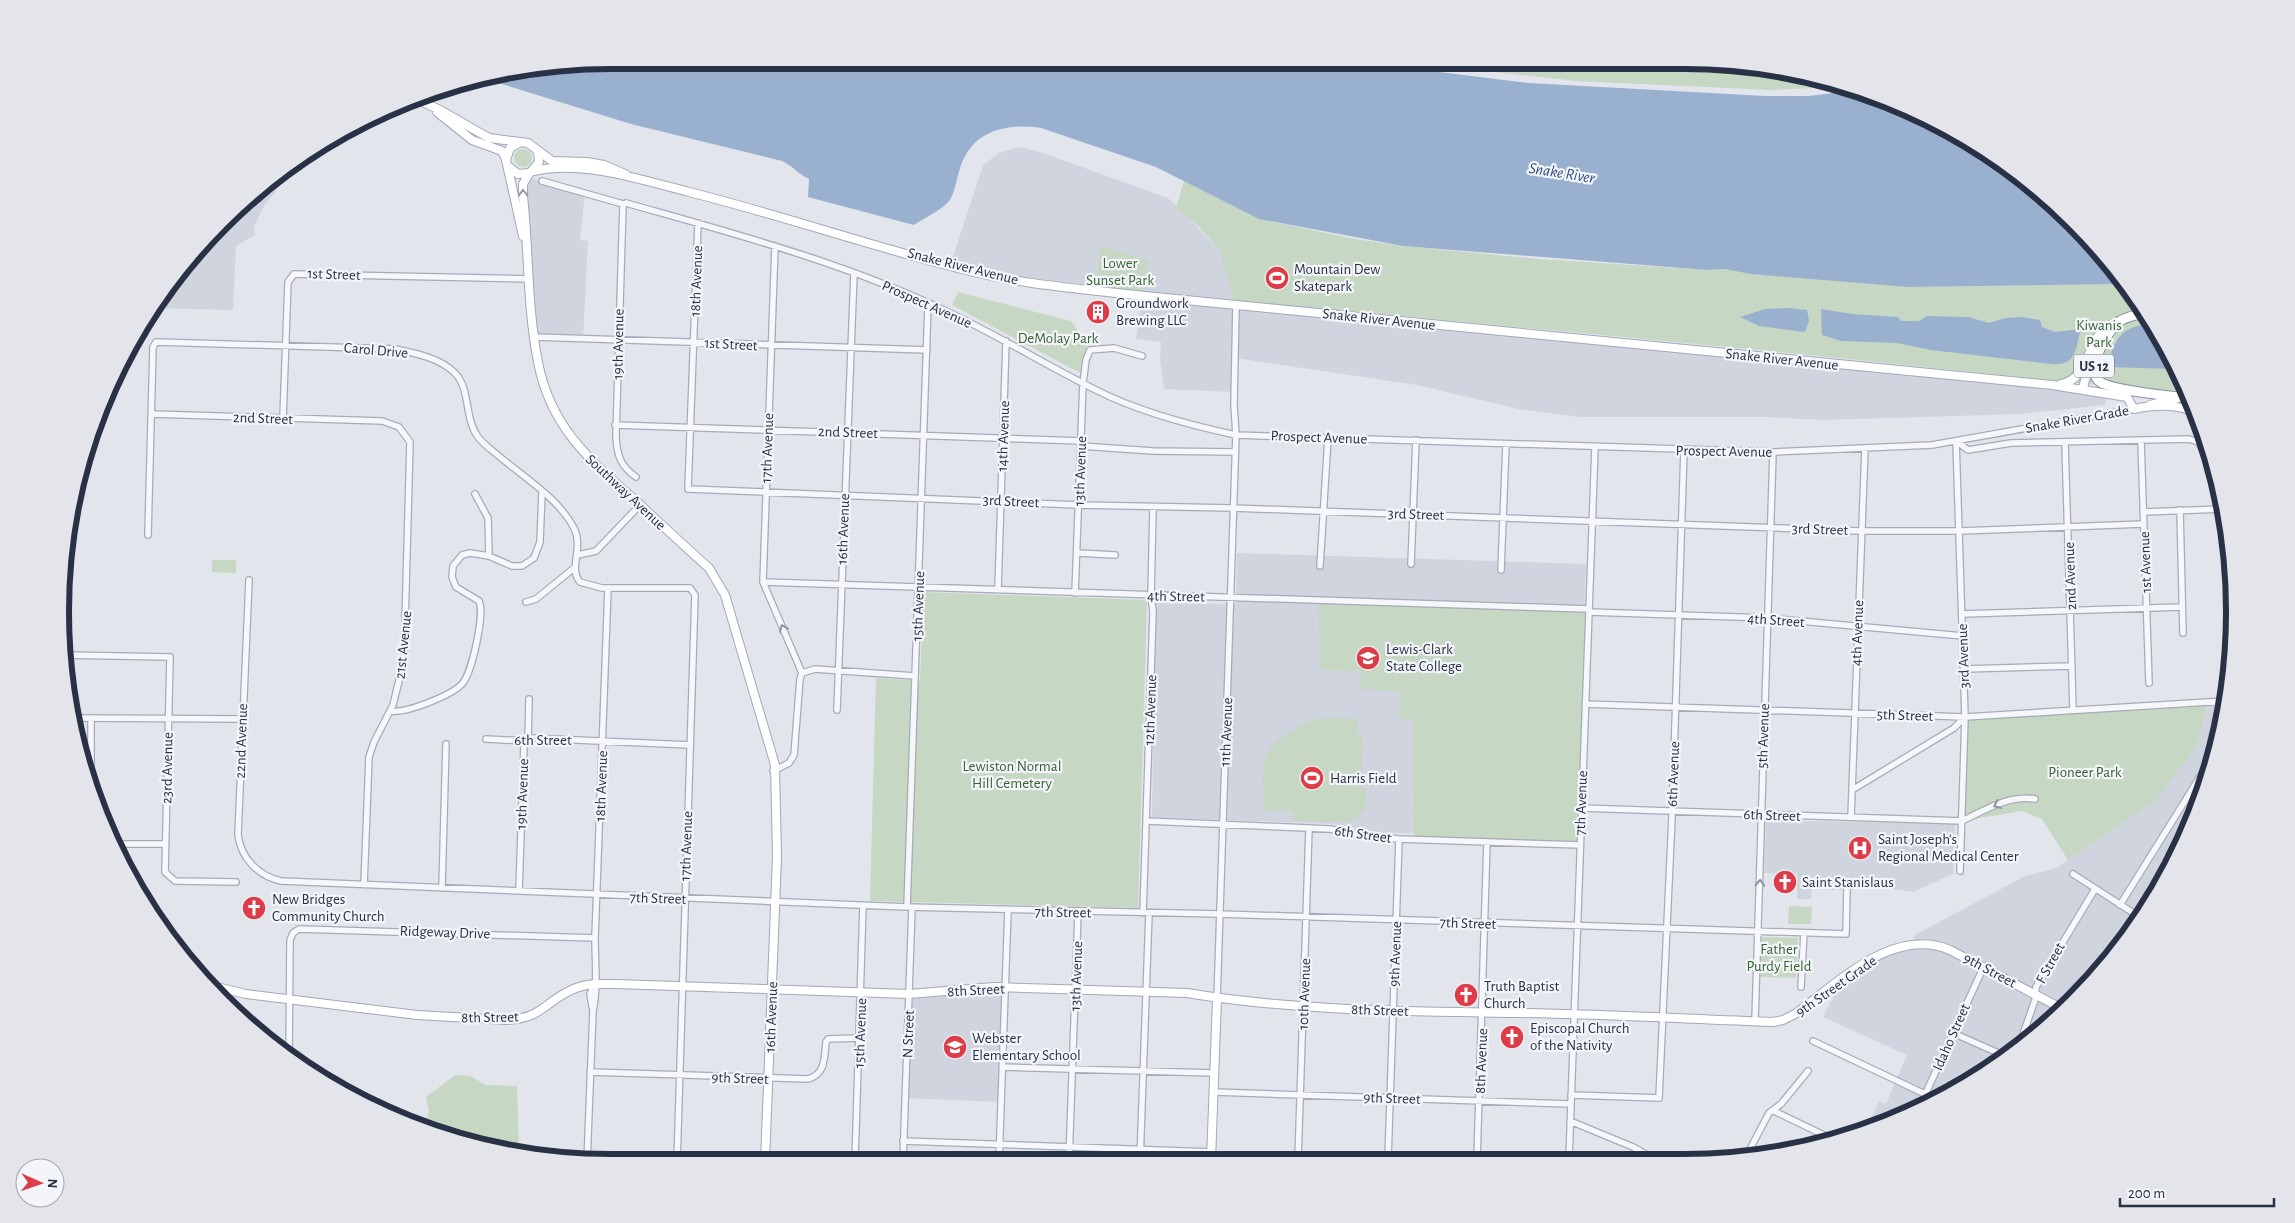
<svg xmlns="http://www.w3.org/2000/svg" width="2295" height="1223" font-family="'Alegreya Sans',sans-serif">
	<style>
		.built { fill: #d0d4de }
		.green { fill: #c6d7c3 }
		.water { fill: #9ab0cf }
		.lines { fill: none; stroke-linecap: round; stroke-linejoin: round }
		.minor-casing { stroke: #a6abb7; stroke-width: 8 }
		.major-casing { stroke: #a0a8b9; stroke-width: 10 }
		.highway-casing { stroke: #8891a4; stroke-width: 11 }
		.minor { stroke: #f6f7fa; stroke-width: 5.5 }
		.major { stroke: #fff; stroke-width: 8 }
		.highway { stroke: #fff; stroke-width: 9 }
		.oneway { stroke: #9498a2 }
		.oneway2 { stroke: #8f94a0 }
		.labels { text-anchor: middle; stroke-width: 4.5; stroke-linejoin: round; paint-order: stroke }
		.shield { fill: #f3f5f9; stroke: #656c7c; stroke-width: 1 }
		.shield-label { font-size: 14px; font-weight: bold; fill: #283146 }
		.park-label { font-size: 15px; fill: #396334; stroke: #f3f5f9 }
		.street-label { font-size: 15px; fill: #283146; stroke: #f3f5f9 }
		.poi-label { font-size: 15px; fill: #283146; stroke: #f3f5f9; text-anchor: start }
		.water-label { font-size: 16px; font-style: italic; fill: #2e4b7f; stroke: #f3f5f9 }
		.rim { fill: none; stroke: #283146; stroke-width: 6 }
	</style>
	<rect width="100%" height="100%" fill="#e2e5ec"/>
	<path class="built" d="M 1019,147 L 1040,152 L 1168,198 L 1219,249 L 1237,305 L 2107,393 L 2105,405 L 2019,414 L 1824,420 L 1765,417 L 1579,417 L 1519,409 L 1417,385 L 1235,358 L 1234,392 L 1164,389 L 1160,360 L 1161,342 L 1136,339 L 1142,296 L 1086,289 L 950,266 L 983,165 L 999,153 Z
		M 281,171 L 275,193 L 265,204 L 254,227 L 255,235 L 236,246 L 233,310 L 151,308 L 197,248 Z
		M 530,178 L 585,192 L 580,240 L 588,241 L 583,338 L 537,334 L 526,188 Z
		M 1237,553 L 1586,564 L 1580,704 L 1480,836 L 1372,832 L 1333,824 L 1152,817 L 1155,603 L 1236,604 Z
		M 2225,698 L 2216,755 L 2178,856 L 2098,975 L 1990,1070 L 1894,1121 L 1867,1129 L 1879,1102 L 1886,1104 L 1907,1055 L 1823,1017 L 1842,981 L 1864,965 L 1916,943 L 1913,936 L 2025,876 L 2056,868 L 2156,800 L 2207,701 L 2224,701 Z
		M 1766,820 L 1955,824 L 1953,874 L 1913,892 L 1853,884 L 1853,890 L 1812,889 L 1811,899 L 1797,899 L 1797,874 L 1764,873 Z
		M 1005,987 L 1001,1102 L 905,1098 L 909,994 Z"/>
	<path class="green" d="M 1298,61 L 1415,61 L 1414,69 L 1375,64 L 1324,70 L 1311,69 Z
		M 1421,61 L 1719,61 L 1827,79 L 1847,86 L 1771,90 L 1576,81 L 1421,64 Z
		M514 158a9 9 0 1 1 18 0a9 9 0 1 1-18 0Z
		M 1184,181 L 1259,219 L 1355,239 L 1403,246 L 1540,259 L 1707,270 L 1725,269 L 1908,287 L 2124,284 L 2161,336 L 2187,393 C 2080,384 1974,372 1868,361 C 1692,343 1516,327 1340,310 L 1339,315 L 1236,305 L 1219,249 L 1198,226 L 1176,208 Z
		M 1100,246 L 1149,261 L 1142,296 L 1096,285 Z
		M 958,292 L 1071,321 L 1087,343 L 1084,375 L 952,305 Z
		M 212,560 L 236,560 L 236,573 L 212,572 Z
		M 923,592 L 1147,600 L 1138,908 L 870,901 L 876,678 L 920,681 Z
		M 1319,599 L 1589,609 L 1580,845 L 1414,840 L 1412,718 L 1400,719 L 1401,691 L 1359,689 L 1362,671 L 1320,670 Z
		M 2207,701 L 2197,745 L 2156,800 L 2068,860 L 2042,819 L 2022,811 L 1962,821 L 1965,717 Z
		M 1327,718 L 1358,719 L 1357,734 L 1363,734 L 1361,787 L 1366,788 L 1365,810 L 1351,822 L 1294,821 L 1293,811 L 1265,811 C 1263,777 1255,754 1287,734 C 1300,725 1311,720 1327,718 Z
		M 1789,906 L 1812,907 L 1811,924 L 1788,924 Z
		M 1762,937 L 1798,938 L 1796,978 L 1760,977 Z
		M 455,1075 L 470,1076 L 486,1085 L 517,1086 L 519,1153 L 469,1144 L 425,1128 L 429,1111 L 426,1097 Z"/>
	<path class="water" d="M 612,60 L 1298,61 L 1311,69 L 1324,70 L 1375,64 L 1528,83 L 1766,96 L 1809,96 L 1857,90 L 1928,117 L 2019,174 L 2098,248 L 2124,284 L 1908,287 L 1751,274 L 1725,269 L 1707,270 L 1403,246 L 1259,219 L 1156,167 L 1041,128 C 1006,123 972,130 960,168 C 957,177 955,193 949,201 C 943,209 923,219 914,225 L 808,197 L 809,179 C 798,174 793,166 782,161 L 631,124 L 479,77 L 504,71 Z
		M 1788,308 L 1807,310 L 1809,321 L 1805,332 L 1759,326 L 1740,317 L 1765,309 Z
		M 1821,309 L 1852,314 L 1898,317 L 1901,321 L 1919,321 L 1927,316 L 1968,317 L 1989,323 L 2005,318 L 2022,317 L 2040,320 L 2042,327 L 2055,332 L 2081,329 C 2075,350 2077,366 2051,364 L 1931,350 L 1897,343 L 1841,341 L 1822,335 Z
		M 2152,323 L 2161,336 L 2176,369 L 2107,367 C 2116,337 2119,328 2152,323 Z"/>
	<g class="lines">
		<g class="minor-casing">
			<path id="minor" d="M 542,181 L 623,204 L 626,203 C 735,234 846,263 948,312 C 999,336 1046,365 1096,390 C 1139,412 1189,425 1236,435 L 1773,452 L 1932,445 L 2134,409
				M 623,204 L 616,436 C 617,455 620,466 636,477
				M 698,223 L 688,489 L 1079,505 L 1233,508 L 1860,531 L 1960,531 L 2143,524
				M 775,246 L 763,582 L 802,673
				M 534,337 L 927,350
				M 152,414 L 382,421 L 399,427 L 410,442 L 404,660 L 393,705 L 374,742 L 369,757 L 364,885
				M 283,418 L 288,282 L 294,274 L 529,279
				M 615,425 L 1081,441
				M 1956,441 L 1965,717 L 1960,871
				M 1956,441 L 1968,450 L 2011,443 L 2189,439 L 2198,442 L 2214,468
				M 2141,441 L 2149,683
				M 2065,443 L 2073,709
				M 1081,446 L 1153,451 L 1235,452
				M 475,494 L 488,518 L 489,556
				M 2180,510 L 2183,633
				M 2143,512 L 2223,509
				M 148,535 L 153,347 L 156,342 L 395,349 C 415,353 440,358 455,373 C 471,390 464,418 478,437 C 484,445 493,451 500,457 C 525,478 559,499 574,528 C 584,548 568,568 580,582 L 602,588 L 690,588 L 695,595 L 677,1162
				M 1077,553 L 1115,555
				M 578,555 L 596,551 L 640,505
				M 1411,564 L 1416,440
				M 1320,566 L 1328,438
				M 1501,570 L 1506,444
				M 249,580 L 238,835 C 241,858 258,876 281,881 L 907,907 L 1220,914 L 1846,934 L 1847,887
				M 763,582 L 1589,609
				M 998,590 L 1006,341
				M 1075,593 L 1083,383 L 1086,360 L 1090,350 L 1114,348 L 1142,356
				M 526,602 L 536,599 L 574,568
				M 1589,612 L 1767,618 L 1963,636
				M 1962,614 L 2182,607
				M 62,655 L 170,657 L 165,872 L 175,881 L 236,882
				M 1964,669 L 2072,666
				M 802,673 L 815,669 L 915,676
				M 1585,704 L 1965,717 L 2225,701
				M 837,710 L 854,273
				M 391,711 C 405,714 452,695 462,684 C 472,673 485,614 479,601 L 456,587 L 452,577 L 453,566 L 462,555 L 470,553 L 489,556 L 512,566 L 522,566 L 534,558 L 540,542 L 542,492
				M 73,718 L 242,719
				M 486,739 L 528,741 L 531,738 L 690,745
				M 773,771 L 789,763 L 794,755 L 800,679 L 802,673
				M 91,786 L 91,718
				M 1852,790 L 1954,728 L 1965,717
				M 1581,808 L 1962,821 C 1985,810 2008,795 2035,799
				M 1851,817 L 1865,448
				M 1147,821 L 1330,829 L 1361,835 L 1399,839 L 1580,845
				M 113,844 L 165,844
				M 2073,874 L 2138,916
				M 442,888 L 446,744
				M 519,891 L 524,744 L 528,741 L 529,699
				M 2120,905 L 2208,764 L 2224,701
				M 907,907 L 928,305
				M 1143,913 L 1153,612 L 1151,596 L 1153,507
				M 1801,987 L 1804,933
				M 1217,999 L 1236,435 L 1234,405 L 1236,305
				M 593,1011 L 590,994 L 594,985
				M 1755,1021 L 1773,452
				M 1953,1033 L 2005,1056
				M 1813,1041 L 1925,1094
				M 2020,1043 L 2035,1000 L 2036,987 L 2095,889
				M 289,1057 L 290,940 L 293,933 L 299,929 L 595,938
				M 1002,1067 L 1214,1073
				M 590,1072 L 808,1079 C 826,1074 824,1058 826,1042 L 828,1039 L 860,1038
				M 1214,1092 L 1570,1104
				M 1571,1095 L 1659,1098 L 1672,817 L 1684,450
				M 1919,1108 L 1984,966
				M 1774,1111 L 1830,1138
				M 1570,1121 L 1633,1147 L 1654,1159
				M 903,1141 L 1212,1152
				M 1765,1156 L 1750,1149 L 1769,1113 L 1781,1104 L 1808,1071
				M 1388,1159 L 1399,839
				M 1477,1159 L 1487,842
				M 1569,1159 L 1595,447
				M 1069,1160 L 1078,912
				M 1140,1160 L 1149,913
				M 1298,1160 L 1309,828
				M 568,1161 L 610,1162
				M 855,1161 L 863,905
				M 903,1161 L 912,907
				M 999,1161 L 1008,910
				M 587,1162 L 593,1011 C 598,989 595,961 595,938 L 608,588"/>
		</g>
		<g class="major-casing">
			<path id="major" d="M 414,98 L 440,110 L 489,138 L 528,143 L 552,161 L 587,162 L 604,165 L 625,174
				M 437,112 L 472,140 L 502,151 L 506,159
				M 519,143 L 510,148 L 506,160 L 523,236
				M 509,167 L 518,174 L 530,173 L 539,162 L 538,151
				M 534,171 C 583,160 642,180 689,192 C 781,215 870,246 962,269 C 1021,285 1084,289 1145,296 L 2052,385 L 2127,397 L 2134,409 C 2153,405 2180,403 2197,414
				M 529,174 L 523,184 L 523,196 C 529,251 527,307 538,362 C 550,426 589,460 636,501 C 660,523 684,546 709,568 L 725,595 L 775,765 L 777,857 L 765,1161
				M 2061,384 C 2094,378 2084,330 2118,322
				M 2083,388 L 2090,361
				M 2150,405 L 2178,398
				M 208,985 L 246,994 L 417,1015 L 505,1020 C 544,1019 546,999 576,988 C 589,983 602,984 616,984 L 909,994 L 994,987 L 1187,993 C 1295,1011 1406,1011 1516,1013 C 1601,1014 1687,1019 1773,1022 L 1783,1020 L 1795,1014 C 1838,983 1893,926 1950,950 L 2061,1008
				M 1211,1160 L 1217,999"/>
		</g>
		<g class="highway-casing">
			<path id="highway" d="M 2145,313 C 2137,315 2127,316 2120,321 C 2108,329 2085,369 2099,381 C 2108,390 2174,397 2189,397"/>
		</g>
		<use href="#minor" class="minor"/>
		<use href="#major" class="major"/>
		<use href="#highway" class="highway"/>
	</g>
	<defs><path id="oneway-chevron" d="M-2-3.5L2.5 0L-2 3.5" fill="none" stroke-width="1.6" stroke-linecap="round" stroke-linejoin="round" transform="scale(1.25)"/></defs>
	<use class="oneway" href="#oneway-chevron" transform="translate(523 193) rotate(-91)"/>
	<g class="oneway2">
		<use href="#oneway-chevron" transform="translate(783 628) rotate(-113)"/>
		<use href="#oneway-chevron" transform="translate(1997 805) rotate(157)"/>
		<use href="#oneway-chevron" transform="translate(1760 883) rotate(-88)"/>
	</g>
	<defs>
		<g id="stadium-disc" transform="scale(1.25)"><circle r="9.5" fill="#dc3d48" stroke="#f3f5f9"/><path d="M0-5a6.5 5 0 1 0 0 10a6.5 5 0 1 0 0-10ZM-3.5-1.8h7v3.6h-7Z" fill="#fff"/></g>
		<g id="building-disc" transform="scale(1.25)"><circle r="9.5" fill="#dc3d48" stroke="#f3f5f9"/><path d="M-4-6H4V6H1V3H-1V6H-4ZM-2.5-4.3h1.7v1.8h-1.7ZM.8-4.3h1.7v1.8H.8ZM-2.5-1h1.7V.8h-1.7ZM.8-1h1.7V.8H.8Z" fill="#fff"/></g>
		<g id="university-disc" transform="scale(1.25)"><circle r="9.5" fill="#dc3d48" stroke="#f3f5f9"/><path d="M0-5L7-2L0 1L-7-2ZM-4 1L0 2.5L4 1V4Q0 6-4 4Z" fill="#fff"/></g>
		<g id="hospital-disc" transform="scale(1.25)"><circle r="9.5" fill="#dc3d48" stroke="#f3f5f9"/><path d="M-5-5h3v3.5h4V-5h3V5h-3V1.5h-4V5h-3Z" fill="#fff"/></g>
		<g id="church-disc" transform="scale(1.25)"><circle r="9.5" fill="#dc3d48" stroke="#f3f5f9"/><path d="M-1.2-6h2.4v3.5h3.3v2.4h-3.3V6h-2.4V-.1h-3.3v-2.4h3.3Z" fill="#fff"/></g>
		<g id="school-disc" transform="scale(1.25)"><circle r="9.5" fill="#dc3d48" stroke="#f3f5f9"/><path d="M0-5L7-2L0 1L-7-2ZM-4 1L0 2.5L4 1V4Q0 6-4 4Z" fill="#fff"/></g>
	</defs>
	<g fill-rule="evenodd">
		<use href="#stadium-disc" x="1277" y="278"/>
		<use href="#building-disc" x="1098" y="312"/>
		<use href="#university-disc" x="1368" y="658"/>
		<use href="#stadium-disc" x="1312" y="778"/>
		<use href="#hospital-disc" x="1860" y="848"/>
		<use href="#church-disc" x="1785" y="882"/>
		<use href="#church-disc" x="254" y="908"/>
		<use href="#church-disc" x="1466" y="995"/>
		<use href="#church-disc" x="1512" y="1037"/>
		<use href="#school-disc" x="955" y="1047"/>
	</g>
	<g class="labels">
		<rect class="shield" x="2074" y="354.5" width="40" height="23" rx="4"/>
		<g class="shield-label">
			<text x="2094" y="371">US 12</text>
		</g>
		<g class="park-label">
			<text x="1120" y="268">Lower<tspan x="1120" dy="17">Sunset Park</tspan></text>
			<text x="2099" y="330">Kiwanis<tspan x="2099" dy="17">Park</tspan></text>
			<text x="1058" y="343">DeMolay Park</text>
			<text x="1012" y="771">Lewiston Normal<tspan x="1012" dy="17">Hill Cemetery</tspan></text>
			<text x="2085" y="777">Pioneer Park</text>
			<text x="1779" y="954">Father<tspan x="1779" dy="17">Purdy Field</tspan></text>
		</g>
		<g class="street-label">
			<text transform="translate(963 266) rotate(14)" y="5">Snake River Avenue</text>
			<text transform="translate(334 274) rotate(2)" y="5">1st Street</text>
			<text transform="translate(696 281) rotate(-88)" y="5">18th Avenue</text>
			<text transform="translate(927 304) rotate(24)" y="5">Prospect Avenue</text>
			<text transform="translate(1379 319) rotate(6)" y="5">Snake River Avenue</text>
			<text transform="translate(618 344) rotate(-89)" y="5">19th Avenue</text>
			<text transform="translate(731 344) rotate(3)" y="5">1st Street</text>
			<text transform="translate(376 350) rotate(5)" y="5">Carol Drive</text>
			<text transform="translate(1782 359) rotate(6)" y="5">Snake River Avenue</text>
			<text transform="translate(263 418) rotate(2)" y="5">2nd Street</text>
			<text transform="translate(2077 419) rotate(-10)" y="5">Snake River Grade</text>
			<text transform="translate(848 432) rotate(2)" y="5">2nd Street</text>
			<text transform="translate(1003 436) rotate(-88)" y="5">14th Avenue</text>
			<text transform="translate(1319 437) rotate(2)" y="5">Prospect Avenue</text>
			<text transform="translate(767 448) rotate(-88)" y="5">17th Avenue</text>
			<text transform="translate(1724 451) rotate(1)" y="5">Prospect Avenue</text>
			<text transform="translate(1080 471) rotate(-88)" y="5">13th Avenue</text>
			<text transform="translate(626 492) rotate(43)" y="5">Southway Avenue</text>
			<text transform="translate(1011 501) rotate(3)" y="5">3rd Street</text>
			<text transform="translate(1416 514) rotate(2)" y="5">3rd Street</text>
			<text transform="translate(843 529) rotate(-88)" y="5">16th Avenue</text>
			<text transform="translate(1820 529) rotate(2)" y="5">3rd Street</text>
			<text transform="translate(2145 562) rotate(-92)" y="5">1st Avenue</text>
			<text transform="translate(2070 576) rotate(-92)" y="5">2nd Avenue</text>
			<text transform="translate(1176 596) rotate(1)" y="5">4th Street</text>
			<text transform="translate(918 606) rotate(-88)" y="5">15th Avenue</text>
			<text transform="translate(1776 620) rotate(4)" y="5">4th Street</text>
			<text transform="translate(1857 633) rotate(-88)" y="5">4th Avenue</text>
			<text transform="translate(403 645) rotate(-84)" y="5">21st Avenue</text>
			<text transform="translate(1963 656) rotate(-92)" y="5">3rd Avenue</text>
			<text transform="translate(1150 710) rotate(-88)" y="5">12th Avenue</text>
			<text transform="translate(1905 715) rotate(2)" y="5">5th Street</text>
			<text transform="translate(1226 732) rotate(-88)" y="5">11th Avenue</text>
			<text transform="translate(1763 736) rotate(-88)" y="5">5th Avenue</text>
			<text x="543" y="745">6th Street</text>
			<text transform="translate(241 741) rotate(-88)" y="5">22nd Avenue</text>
			<text transform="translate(167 768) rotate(-89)" y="5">23rd Avenue</text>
			<text transform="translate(1673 774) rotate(-88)" y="5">6th Avenue</text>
			<text transform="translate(601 786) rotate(-88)" y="5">18th Avenue</text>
			<text transform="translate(522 794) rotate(-88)" y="5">19th Avenue</text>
			<text transform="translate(1581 803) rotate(-88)" y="5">7th Avenue</text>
			<text transform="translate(1772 815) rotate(2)" y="5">6th Street</text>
			<text transform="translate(1363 834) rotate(8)" y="5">6th Street</text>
			<text transform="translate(686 846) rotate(-88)" y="5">17th Avenue</text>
			<text transform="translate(658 898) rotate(2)" y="5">7th Street</text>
			<text transform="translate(1063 912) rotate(1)" y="5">7th Street</text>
			<text transform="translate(1468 923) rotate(2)" y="5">7th Street</text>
			<text transform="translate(445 932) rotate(2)" y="5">Ridgeway Drive</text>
			<text transform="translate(1395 954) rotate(-88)" y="5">9th Avenue</text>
			<text transform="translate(2050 963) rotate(-61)" y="5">F Street</text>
			<text transform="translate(1990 970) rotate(28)" y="5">9th Street</text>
			<text transform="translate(1076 976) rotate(-88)" y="5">13th Avenue</text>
			<text transform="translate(1836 986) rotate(-35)" y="5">9th Street Grade</text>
			<text transform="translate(976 990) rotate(-3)" y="5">8th Street</text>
			<text transform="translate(1304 994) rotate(-88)" y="5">10th Avenue</text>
			<text transform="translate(1380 1010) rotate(2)" y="5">8th Street</text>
			<text transform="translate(490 1017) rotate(-1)" y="5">8th Street</text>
			<text transform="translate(771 1017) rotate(-88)" y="5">16th Avenue</text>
			<text transform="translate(860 1033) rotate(-88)" y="5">15th Avenue</text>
			<text transform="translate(908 1034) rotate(-88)" y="5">N Street</text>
			<text transform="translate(1951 1037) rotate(-66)" y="5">Idaho Street</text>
			<text transform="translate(1481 1061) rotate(-88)" y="5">8th Avenue</text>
			<text transform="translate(740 1078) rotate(2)" y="5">9th Street</text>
			<text transform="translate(1392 1098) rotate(2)" y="5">9th Street</text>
		</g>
		<g class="poi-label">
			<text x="1294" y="274">Mountain Dew<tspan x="1294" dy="17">Skatepark</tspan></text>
			<text x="1116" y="308">Groundwork<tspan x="1116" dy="17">Brewing LLC</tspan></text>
			<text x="1386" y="654">Lewis-Clark<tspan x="1386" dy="17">State College</tspan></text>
			<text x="1330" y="783">Harris Field</text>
			<text x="1878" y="844">Saint Joseph's<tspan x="1878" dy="17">Regional Medical Center</tspan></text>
			<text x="1802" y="887">Saint Stanislaus</text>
			<text x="272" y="904">New Bridges<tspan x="272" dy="17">Community Church</tspan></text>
			<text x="1484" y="991">Truth Baptist<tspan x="1484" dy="17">Church</tspan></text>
			<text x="1530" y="1033">Episcopal Church<tspan x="1530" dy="17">of the Nativity</tspan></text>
			<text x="972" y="1043">Webster<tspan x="972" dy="17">Elementary School</tspan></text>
		</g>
		<g class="water-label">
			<text transform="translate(1562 172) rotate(9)" y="6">Snake River</text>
		</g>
	</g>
	<path d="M0 0H2295V1223H0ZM611 69H1684A542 542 0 0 1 2226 611V612A542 542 0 0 1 1684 1154H611A542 542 0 0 1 69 612V611A542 542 0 0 1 611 69Z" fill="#e3e5eb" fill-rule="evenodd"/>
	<path class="rim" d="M611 69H1684A542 542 0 0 1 2226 611V612A542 542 0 0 1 1684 1154H611A542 542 0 0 1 69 612V611A542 542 0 0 1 611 69Z"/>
	<g transform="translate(40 1183) rotate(92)"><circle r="24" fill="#f3f5f9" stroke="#a2a7b1"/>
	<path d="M0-4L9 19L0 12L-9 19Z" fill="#dc3d48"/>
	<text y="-8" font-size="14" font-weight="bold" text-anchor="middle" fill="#283146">N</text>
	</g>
	<path d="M2120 1198v8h154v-8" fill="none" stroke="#283146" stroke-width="2.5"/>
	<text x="2128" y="1198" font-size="15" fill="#283146" stroke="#f3f5f9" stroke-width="4" paint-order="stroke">200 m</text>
</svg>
